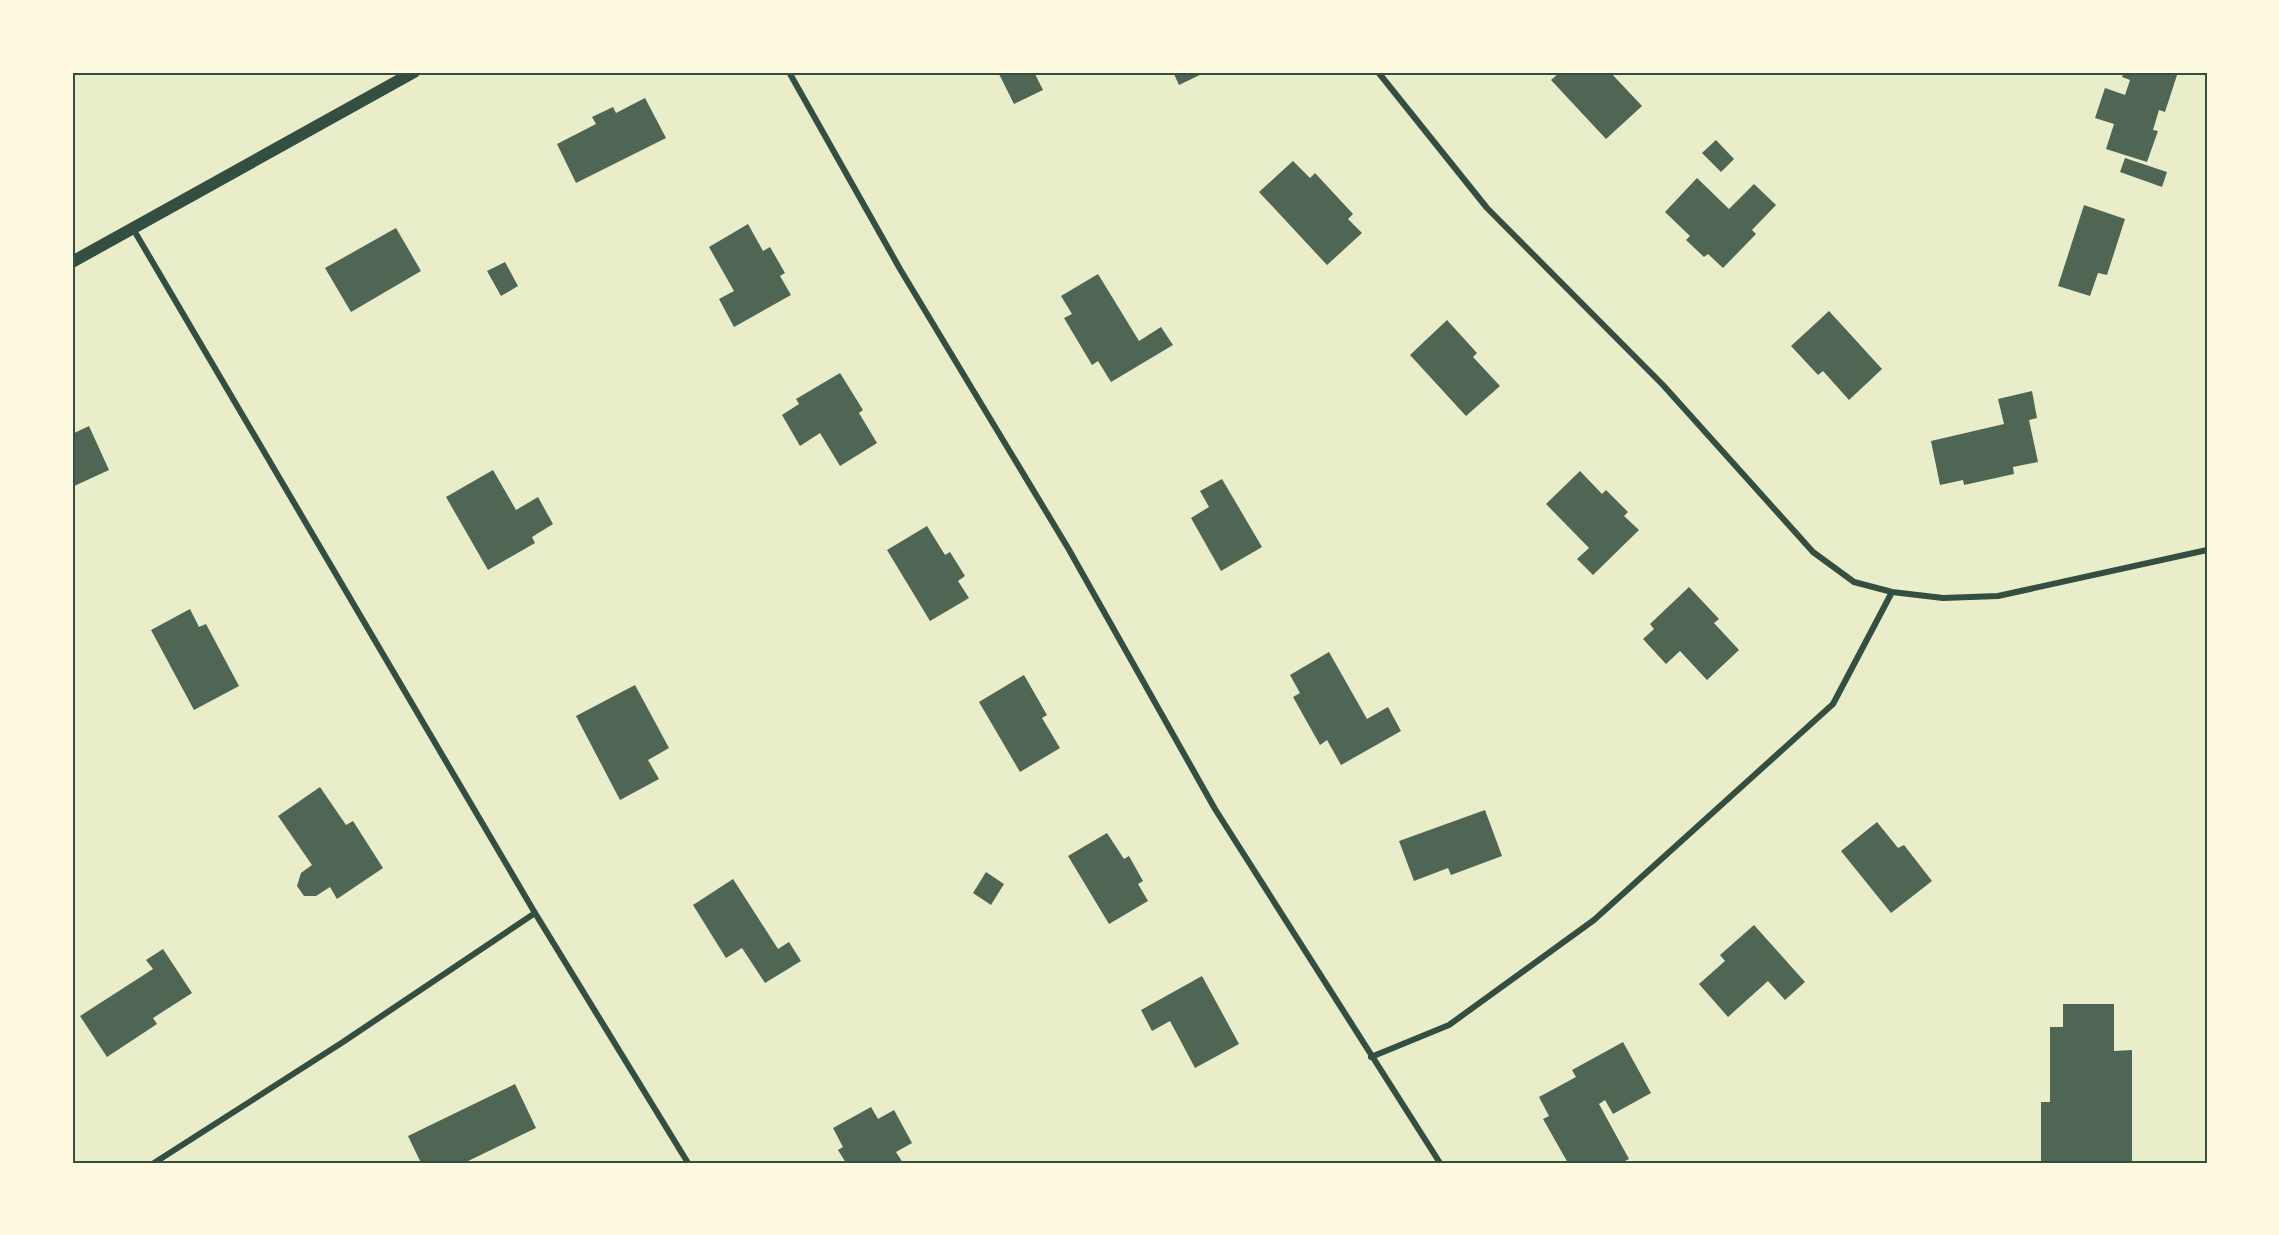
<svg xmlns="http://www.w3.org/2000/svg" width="2279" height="1235" font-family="Inter,sans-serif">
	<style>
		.building { fill: #4f6655 }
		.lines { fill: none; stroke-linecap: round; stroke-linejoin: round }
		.minor { stroke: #344e41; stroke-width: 6 }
		.secondary { stroke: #344e41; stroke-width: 12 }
		.neatline { fill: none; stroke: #344e41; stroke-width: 2 }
	</style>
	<rect width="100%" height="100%" fill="#e9edc9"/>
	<path class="building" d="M 998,72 L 1034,72 L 1043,90 L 1014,104 Z
		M 1173,72 L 1206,72 L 1179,85 Z
		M 1560,72 L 1610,72 L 1642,106 L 1606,139 L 1551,80 Z
		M 2124,72 L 2178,72 L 2165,112 L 2159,110 L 2153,130 L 2158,131 L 2147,162 L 2106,149 L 2114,124 L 2095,118 L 2105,88 L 2125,95 L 2130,80 L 2122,77 Z
		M 645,98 L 666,138 L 576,183 L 557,144 L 596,124 L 592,117 L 613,107 L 616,113 Z
		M 1716,140 L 1734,159 L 1721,172 L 1702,153 Z
		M 2125,158 L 2167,172 L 2162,187 L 2120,172 Z
		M 1293,161 L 1310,178 L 1315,173 L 1353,214 L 1348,219 L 1362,233 L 1327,265 L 1259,192 Z
		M 1697,178 L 1729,209 L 1754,184 L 1776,205 L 1752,230 L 1756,234 L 1723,268 L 1708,254 L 1704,257 L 1686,240 L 1690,236 L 1665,212 Z
		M 2084,205 L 2125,219 L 2107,275 L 2098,273 L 2090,296 L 2058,286 Z
		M 748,224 L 763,251 L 770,247 L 785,273 L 780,276 L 791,295 L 734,327 L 719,299 L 734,291 L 709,247 Z
		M 396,228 L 421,271 L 351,312 L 325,268 Z
		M 505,262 L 518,286 L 501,296 L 487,271 Z
		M 1098,274 L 1139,341 L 1161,327 L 1173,345 L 1111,382 L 1098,361 L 1092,365 L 1064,318 L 1072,314 L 1061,296 Z
		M 1829,311 L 1882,369 L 1849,400 L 1823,371 L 1818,375 L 1791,346 Z
		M 1447,320 L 1477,353 L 1473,357 L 1500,386 L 1466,416 L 1410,355 Z
		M 840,373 L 863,410 L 859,413 L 877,443 L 840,466 L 820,433 L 800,446 L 782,415 L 799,404 L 796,399 Z
		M 2032,391 L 2037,418 L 2029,420 L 2038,462 L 2013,467 L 2014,474 L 1964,485 L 1963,480 L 1940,485 L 1931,441 L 2004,424 L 1998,399 Z
		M 89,426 L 109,470 L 72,487 L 72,434 Z
		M 493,470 L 516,510 L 538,497 L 553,524 L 532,537 L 535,543 L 488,570 L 446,497 Z
		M 1580,471 L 1602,494 L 1606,490 L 1628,512 L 1624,516 L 1639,530 L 1593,575 L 1577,559 L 1589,548 L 1546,504 Z
		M 1222,479 L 1262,547 L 1221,571 L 1191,518 L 1209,507 L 1200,491 Z
		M 927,526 L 945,555 L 950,552 L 965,576 L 958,581 L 969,598 L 930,621 L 887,550 Z
		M 1689,587 L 1719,619 L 1714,623 L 1739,650 L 1707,680 L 1680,651 L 1666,664 L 1643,639 L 1654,629 L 1650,624 Z
		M 190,609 L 199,627 L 206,624 L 239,686 L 194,710 L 151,630 Z
		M 1329,652 L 1367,719 L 1388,707 L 1401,731 L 1341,765 L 1327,740 L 1320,745 L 1293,697 L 1300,693 L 1290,675 Z
		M 1024,675 L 1047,715 L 1042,718 L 1060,748 L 1020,772 L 979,702 Z
		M 635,685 L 669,748 L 648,760 L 659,779 L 620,800 L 576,716 Z
		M 320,787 L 346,825 L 353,821 L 383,868 L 337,899 L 330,887 L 316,896 L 304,896 L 297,886 L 301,873 L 312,865 L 278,816 Z
		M 1485,810 L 1502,856 L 1451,875 L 1448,868 L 1414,881 L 1399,841 Z
		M 1877,822 L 1898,848 L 1904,845 L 1932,881 L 1891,913 L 1841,851 Z
		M 1107,833 L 1124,859 L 1129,856 L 1143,881 L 1138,884 L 1148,901 L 1109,924 L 1068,856 Z
		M 986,872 L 1004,884 L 991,905 L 973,893 Z
		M 733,879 L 778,949 L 789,942 L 801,961 L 765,983 L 742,948 L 726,958 L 693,905 Z
		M 1754,925 L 1805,982 L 1785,1000 L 1768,981 L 1728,1017 L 1699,984 L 1725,961 L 1720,955 Z
		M 163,949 L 192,993 L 153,1018 L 157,1024 L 107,1057 L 80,1016 L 153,969 L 146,960 Z
		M 1202,976 L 1239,1044 L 1195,1068 L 1170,1021 L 1152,1031 L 1141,1010 Z
		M 2063,1004 L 2114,1004 L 2114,1051 L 2132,1050 L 2132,1162 L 2041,1163 L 2041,1102 L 2050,1102 L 2050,1027 L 2063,1027 Z
		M 1623,1042 L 1651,1093 L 1613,1114 L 1605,1100 L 1599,1104 L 1629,1159 L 1621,1163 L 1568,1163 L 1543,1119 L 1549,1116 L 1539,1097 L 1576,1077 L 1572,1070 Z
		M 515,1084 L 536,1128 L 464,1163 L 421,1163 L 408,1136 Z
		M 871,1107 L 878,1119 L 894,1110 L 912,1143 L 896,1152 L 903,1163 L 846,1163 L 838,1150 L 843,1147 L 833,1128 Z"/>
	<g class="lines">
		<path class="minor" d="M 789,72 L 900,269 L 1068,548 L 1215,809 L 1440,1163
			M 1378,72 L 1487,208 L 1663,385 L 1813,552 L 1854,582 L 1892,592 L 1943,598 L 1998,596 L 2207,550
			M 132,227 L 535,913 L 688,1163
			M 1371,1057 L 1449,1025 L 1594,920 L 1833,704 L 1892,592
			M 154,1163 L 343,1042 L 535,913"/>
		<path class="secondary" d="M 72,262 L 414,72"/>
	</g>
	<rect width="2279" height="1235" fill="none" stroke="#fefae0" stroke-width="147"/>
	<rect x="74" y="74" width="2132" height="1088" class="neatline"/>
</svg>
